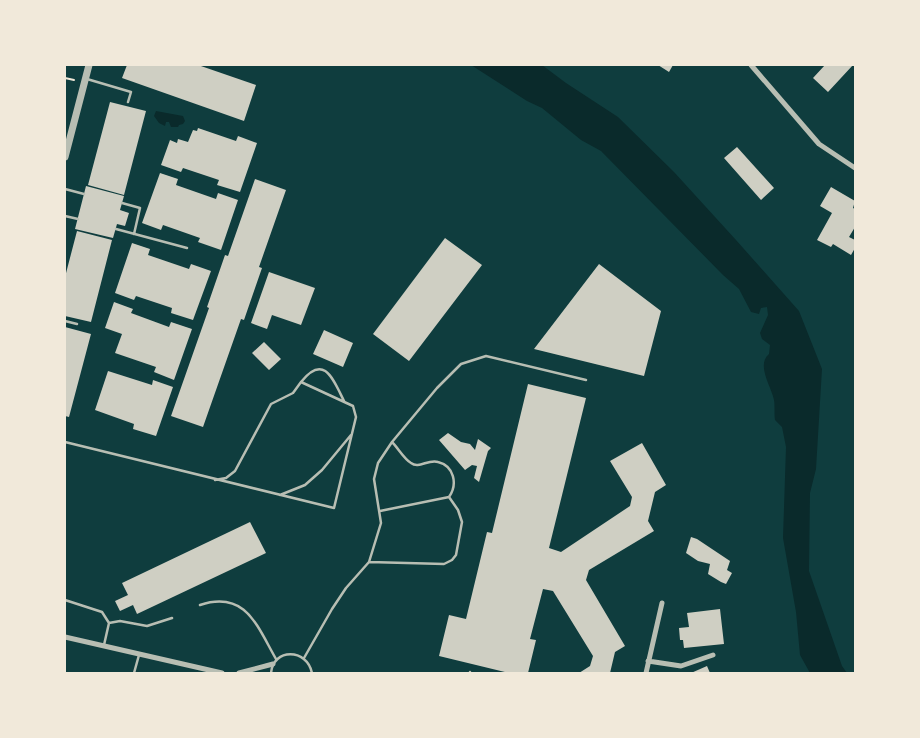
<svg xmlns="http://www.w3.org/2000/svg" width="920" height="738" font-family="'Fira Sans Condensed',sans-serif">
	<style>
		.water { fill: #0a2a2b }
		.building { fill: #cfcfc3 }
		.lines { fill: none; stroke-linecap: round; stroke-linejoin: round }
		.path { stroke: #f1e9da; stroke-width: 2 }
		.service { stroke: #b8beb3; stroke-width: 2.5 }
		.minor { stroke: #b8beb3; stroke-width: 5 }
		.tertiary { stroke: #b8beb3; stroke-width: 7 }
	</style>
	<rect width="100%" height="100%" fill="#0f3d3e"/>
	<path class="water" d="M 471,65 L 542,65 L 566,83 L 618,117 L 674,172 L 736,240 L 799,311 L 822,369 L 816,469 L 810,493 L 809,571 L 842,666 L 847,673 L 810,673 L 800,655 L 796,612 L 783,538 L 786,447 L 782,427 L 775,420 C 774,414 775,406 774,400 C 771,386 756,365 769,354 L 770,345 L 762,339 L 760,333 L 768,315 L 767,307 L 761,308 L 759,314 L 751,312 L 739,289 L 723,275 L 601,151 L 581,140 L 542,108 L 527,101 Z
		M 156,111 L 183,116 L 185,121 L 183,124 L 179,125 L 178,127 L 171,127 L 169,122 L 166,122 L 165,126 L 159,123 L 154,116 Z"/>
	<path class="building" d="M 127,65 L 198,65 L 256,85 L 244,121 L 122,78 Z
		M 658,65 L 673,65 L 669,72 Z
		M 825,65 L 853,65 L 828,92 L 813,78 Z
		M 110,102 L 146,111 L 124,195 L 88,185 Z
		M 198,128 L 236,141 L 238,136 L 257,143 L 240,192 L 217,185 L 219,180 L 183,168 L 181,172 L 161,165 L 170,140 L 177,143 L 178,139 L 188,142 L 193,130 L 197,131 Z
		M 737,147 L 774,188 L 761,200 L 724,158 Z
		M 160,173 L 178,179 L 176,185 L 216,199 L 218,193 L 238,200 L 221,250 L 198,242 L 200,238 L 163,225 L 161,230 L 142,223 Z
		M 255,179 L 286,190 L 259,267 L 262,268 L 244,320 L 241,319 L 203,427 L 171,416 L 209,308 L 207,307 L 225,255 L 228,256 Z
		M 86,186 L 124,196 L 120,210 L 129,213 L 125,226 L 117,224 L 113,238 L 75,229 Z
		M 831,187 L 855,201 L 853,208 L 855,209 L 855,227 L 849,237 L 855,240 L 855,248 L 851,255 L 833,244 L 831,247 L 817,240 L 832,213 L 820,206 Z
		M 77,231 L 112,240 L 91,322 L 65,316 L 65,277 Z
		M 445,238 L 482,265 L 409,361 L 373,334 Z
		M 132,243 L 150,249 L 148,255 L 189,269 L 191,264 L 211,271 L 193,320 L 171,313 L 172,308 L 136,296 L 134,300 L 115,293 Z
		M 599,264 L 661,311 L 644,376 L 534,349 Z
		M 269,272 L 315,288 L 301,325 L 272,315 L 267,329 L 251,323 Z
		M 114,302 L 133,309 L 131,313 L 169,327 L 171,322 L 192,329 L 174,380 L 154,372 L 156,367 L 115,353 L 122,334 L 105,328 Z
		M 65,327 L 91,334 L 69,417 L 65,416 Z
		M 324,330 L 353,343 L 343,367 L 313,354 Z
		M 264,342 L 281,359 L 269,370 L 252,353 Z
		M 108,371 L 152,385 L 153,380 L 173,387 L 156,436 L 133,429 L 134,424 L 95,410 Z
		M 528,384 L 586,398 L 549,548 L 561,552 L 630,506 L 632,497 L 610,461 L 642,443 L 666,485 L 655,492 L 648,521 L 654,531 L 589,570 L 586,580 L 625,646 L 615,652 L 610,673 L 579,673 L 590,666 L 593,656 L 553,591 L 543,589 L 530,639 L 536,640 L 528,673 L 509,673 L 439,656 L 449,615 L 466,619 L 487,532 L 492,533 Z
		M 448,433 L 461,442 L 470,444 L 475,450 L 478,439 L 491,448 L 488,451 L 479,482 L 474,478 L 477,466 L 472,465 L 465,470 L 439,440 Z
		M 250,522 L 266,553 L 137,614 L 133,605 L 120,611 L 115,601 L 128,595 L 122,583 Z
		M 691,537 L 697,539 L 730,561 L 727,570 L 732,573 L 726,584 L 721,582 L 708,574 L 710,564 L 698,561 L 686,553 Z
		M 720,609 L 724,644 L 684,648 L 683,640 L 680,640 L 679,628 L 689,627 L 687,613 Z
		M 707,666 L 710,673 L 691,673 Z"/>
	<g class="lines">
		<path class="path" d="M 65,78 L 74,80"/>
		<path class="service" d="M 87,79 L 131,92 L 128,102
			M 65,189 L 84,194
			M 122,203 L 140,208 L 134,234
			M 65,216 L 78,219
			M 116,229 L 187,248
			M 65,321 L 77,324
			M 301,382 C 324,353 333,379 344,401
			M 65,442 L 334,508 L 356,417 L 353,406 L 301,382 L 293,393 L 271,404 L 235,471 L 226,478 L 215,480
			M 280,495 L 305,485 L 322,470 L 351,435
			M 380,511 L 449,497 C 458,484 454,466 438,462 C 428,459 419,469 411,463 C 404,459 398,448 392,442
			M 369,562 L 444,564 L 452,560 L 456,555 L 462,522 L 458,510 L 449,497
			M 65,600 L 102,612 L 109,623 L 104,645
			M 200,605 C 246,590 257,626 276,659
			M 109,623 L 120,621 L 147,626 L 172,618
			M 304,658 L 332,609 L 346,588 L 369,562 L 381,523 L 374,479 L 378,463 L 392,442 L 437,388 L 461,364 L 486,356 L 586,380
			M 134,673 L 139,655
			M 271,673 C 273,648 307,648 312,673
			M 470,673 L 470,672"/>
		<path class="minor" d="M 751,65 L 819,144 L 855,168
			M 65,637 L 222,673
			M 648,661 L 681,666 L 713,655
			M 239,673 L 273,664
			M 646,673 L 662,603"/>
		<path class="tertiary" d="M 65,157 L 89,65"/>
	</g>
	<rect width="920" height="738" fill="none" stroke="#f1e9da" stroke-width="132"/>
</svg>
